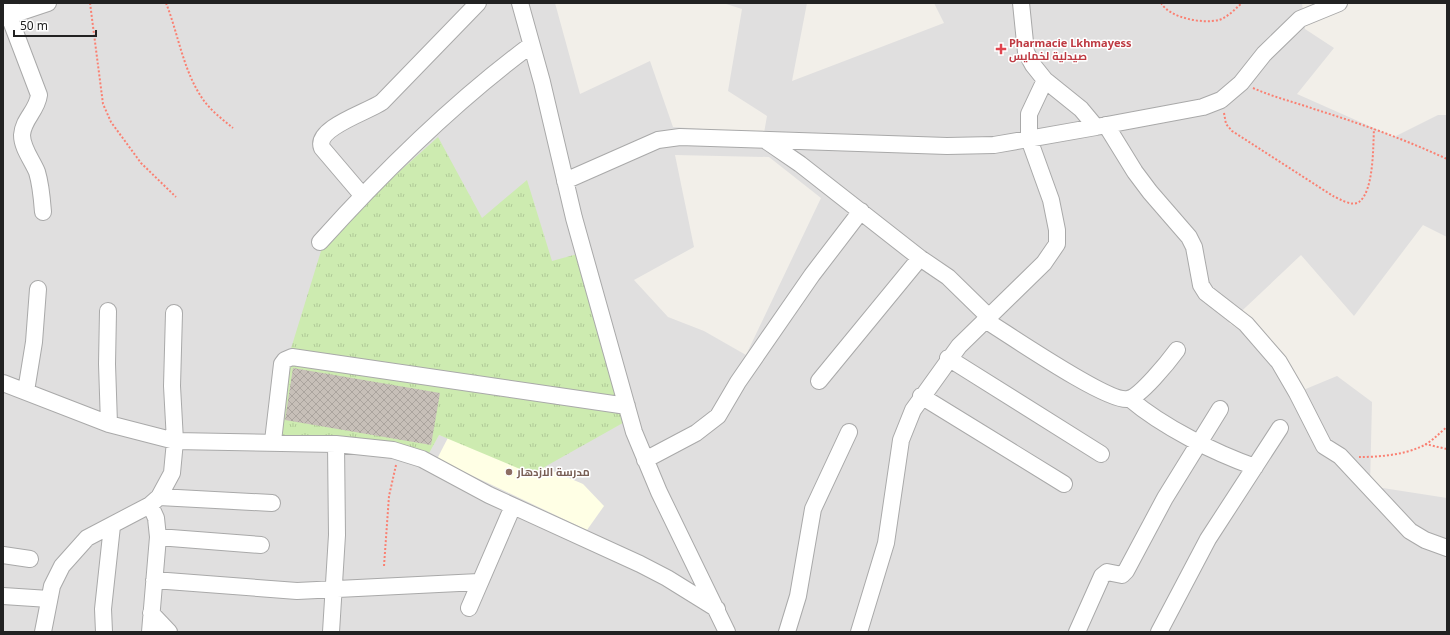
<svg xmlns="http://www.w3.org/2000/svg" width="1450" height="635" font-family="'Noto Sans',Cairo,sans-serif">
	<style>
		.residential { fill: #e0dfdf; fill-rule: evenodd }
		.education { fill: #ffffe5 }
		.grass { fill: url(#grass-tufts) }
		.building { fill: url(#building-cross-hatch) }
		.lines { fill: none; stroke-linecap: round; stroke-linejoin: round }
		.minor-casing { stroke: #a9a9a9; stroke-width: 18 }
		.path { stroke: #fa8072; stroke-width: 2; stroke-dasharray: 2 2; stroke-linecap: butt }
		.minor { stroke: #fff; stroke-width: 16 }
		.health-dot { fill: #e0444e; stroke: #fff; stroke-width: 1.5 }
		.education-dot { fill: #8d6e63; stroke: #fff; stroke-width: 1.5 }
		.labels { text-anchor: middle; stroke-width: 3; stroke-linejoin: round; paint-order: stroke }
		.health-label { font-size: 11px; font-weight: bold; fill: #be3a42; stroke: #fff; text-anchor: start }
		.education-label { font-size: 11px; font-weight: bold; fill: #785e54; stroke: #fff; text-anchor: start }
	</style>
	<defs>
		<pattern id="grass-tufts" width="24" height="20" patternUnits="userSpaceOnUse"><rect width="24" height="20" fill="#cdebb0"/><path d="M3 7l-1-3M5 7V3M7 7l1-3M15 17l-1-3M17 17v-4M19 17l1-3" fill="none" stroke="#b0c997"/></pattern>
		<pattern id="building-cross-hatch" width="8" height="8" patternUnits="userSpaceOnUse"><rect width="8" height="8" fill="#c7bfb8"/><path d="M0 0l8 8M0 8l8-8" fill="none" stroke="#aba49e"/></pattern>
	</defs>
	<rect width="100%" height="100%" fill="#f2efe9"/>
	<path class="residential" d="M 3,3 L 555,3 L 580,94 L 650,61 L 673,127 L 764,133 L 767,116 L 728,91 L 742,9 L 723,3 L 807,3 L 792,81 L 944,23 L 934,3 L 1302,3 L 1305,29 L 1334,48 L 1297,94 L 1394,137 L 1438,115 L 1447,115 L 1447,237 L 1423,225 L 1354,316 L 1301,255 L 1229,323 L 1255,340 L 1296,393 L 1337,376 L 1372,402 L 1370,486 L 1447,498 L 1447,632 L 3,632 ZM 675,155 L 769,157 L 821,198 L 746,355 L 704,331 L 668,317 L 634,280 L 694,247 ZM 581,253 L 630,419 L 588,441 L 455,441 L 439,435 L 552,262 Z"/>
	<path class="education" d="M 453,428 L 583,484 L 604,506 L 587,530 L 437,459 Z"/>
	<path class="grass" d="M 438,137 L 482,218 L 527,180 L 552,261 L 581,253 L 630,419 L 532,474 L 439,435 L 428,455 L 271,439 L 289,355 L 325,238 Z"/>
	<path class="building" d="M 293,368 L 440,393 L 431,445 L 285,420 Z"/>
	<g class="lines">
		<g class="minor-casing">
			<path id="minor" d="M 11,3 L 9,16 L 39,95 C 37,111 23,119 22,135 C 22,148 32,160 37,172 C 41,185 42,199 43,212
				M 520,3 L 542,82 L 574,218 L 634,432 L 659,492 L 727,632
				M 1021,3 L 1026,52 L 1033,65 L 1045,80 L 1081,109 L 1096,127 L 1203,107 L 1221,100 L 1241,83 L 1264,54 L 1300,19 L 1339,3
				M 3,18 L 48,3
				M 1106,125 L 1135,172 L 1150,192 L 1189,237 L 1194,247 L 1201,285 L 1206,293 L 1246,324 L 1279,362 L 1297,393 L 1324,446 L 1340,456 L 1410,531 L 1425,540 L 1447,548
				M 765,140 L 800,164 L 920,258 L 948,277 L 989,317
				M 565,181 L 658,140 L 680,137 L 947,146 L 994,145 L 1096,127
				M 362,195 L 322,148 C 314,128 368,112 382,102 L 478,3
				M 320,242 C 384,171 454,102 531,45
				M 108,311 L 107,364 L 109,424
				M 985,320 C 1008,334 1108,403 1128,399 C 1140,397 1169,361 1177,350
				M 948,358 L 1101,454
				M 819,381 L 920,258
				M 3,383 L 109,424 L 175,441 L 336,444 L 393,450 L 422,459 L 489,495 L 640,564 L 667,578 L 717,609
				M 26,391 L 34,342 L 38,289
				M 921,396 L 1064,484
				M 1130,399 C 1163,427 1215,453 1255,467
				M 273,441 L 282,364 L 285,360 L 292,357 L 627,406
				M 645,460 L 696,433 L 718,416 L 738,382 L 812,275 L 861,211
				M 159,497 L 272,503
				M 150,505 L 156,518 L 158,537 L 150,632
				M 158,537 L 261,545
				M 3,555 L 30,559
				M 154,580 L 297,591 L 479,582
				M 3,596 L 49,599
				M 469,608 L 513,506
				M 151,613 L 169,632
				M 43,632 L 52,586 L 62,566 L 87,538 L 150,505 L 159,497 L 172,473 L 175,441 L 172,386 L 174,313
				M 104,632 L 103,609 L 112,526
				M 331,632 L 337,535 L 336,444
				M 787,632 L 798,596 L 813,509 L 849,432
				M 859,632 L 886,543 L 901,440 L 913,410 L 959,346 L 1044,263 L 1057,244 L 1057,230 L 1051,200 L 1029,139 L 1029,114 L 1045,80
				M 1077,632 L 1102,576 L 1107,572 L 1122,575 L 1126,571 L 1165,498 L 1220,409
				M 1159,632 L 1208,539 L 1280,428"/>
		</g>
		<path class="path" d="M 90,3 L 103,104 L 111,122 L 141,163 L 176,197
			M 166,3 C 178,33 183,70 202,98 C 210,110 222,119 233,128
			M 1161,3 C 1170,18 1202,24 1219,20 C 1228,17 1235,9 1242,3
			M 1253,88 C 1273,97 1294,102 1314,109 C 1359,123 1404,139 1447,159
			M 1224,113 L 1226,124 L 1232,131 L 1333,196 C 1340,199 1352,207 1359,202 C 1374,191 1373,146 1374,129
			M 1425,444 L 1447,449
			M 1359,457 C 1378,457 1403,455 1420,447 C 1431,443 1438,434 1447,427
			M 384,566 L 389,496 L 396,465"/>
		<use href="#minor" class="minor"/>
	</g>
	<path class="health-dot" d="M999 43h4v4h4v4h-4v4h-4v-4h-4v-4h4z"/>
	<circle class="education-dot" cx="509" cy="472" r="4"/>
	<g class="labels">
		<g class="health-label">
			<text x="1009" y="47">Pharmacie Lkhmayess<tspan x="1009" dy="13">صيدلية لخمايس</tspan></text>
		</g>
		<g class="education-label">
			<text x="517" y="476">مدرسة الازدهار</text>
		</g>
	</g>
	<rect width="1450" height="635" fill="none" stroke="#222222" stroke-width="8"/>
	<path d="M14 30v6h82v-6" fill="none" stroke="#222222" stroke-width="2"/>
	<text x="20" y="30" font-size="12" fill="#222222" stroke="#ffffff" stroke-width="3" paint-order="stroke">50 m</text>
</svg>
